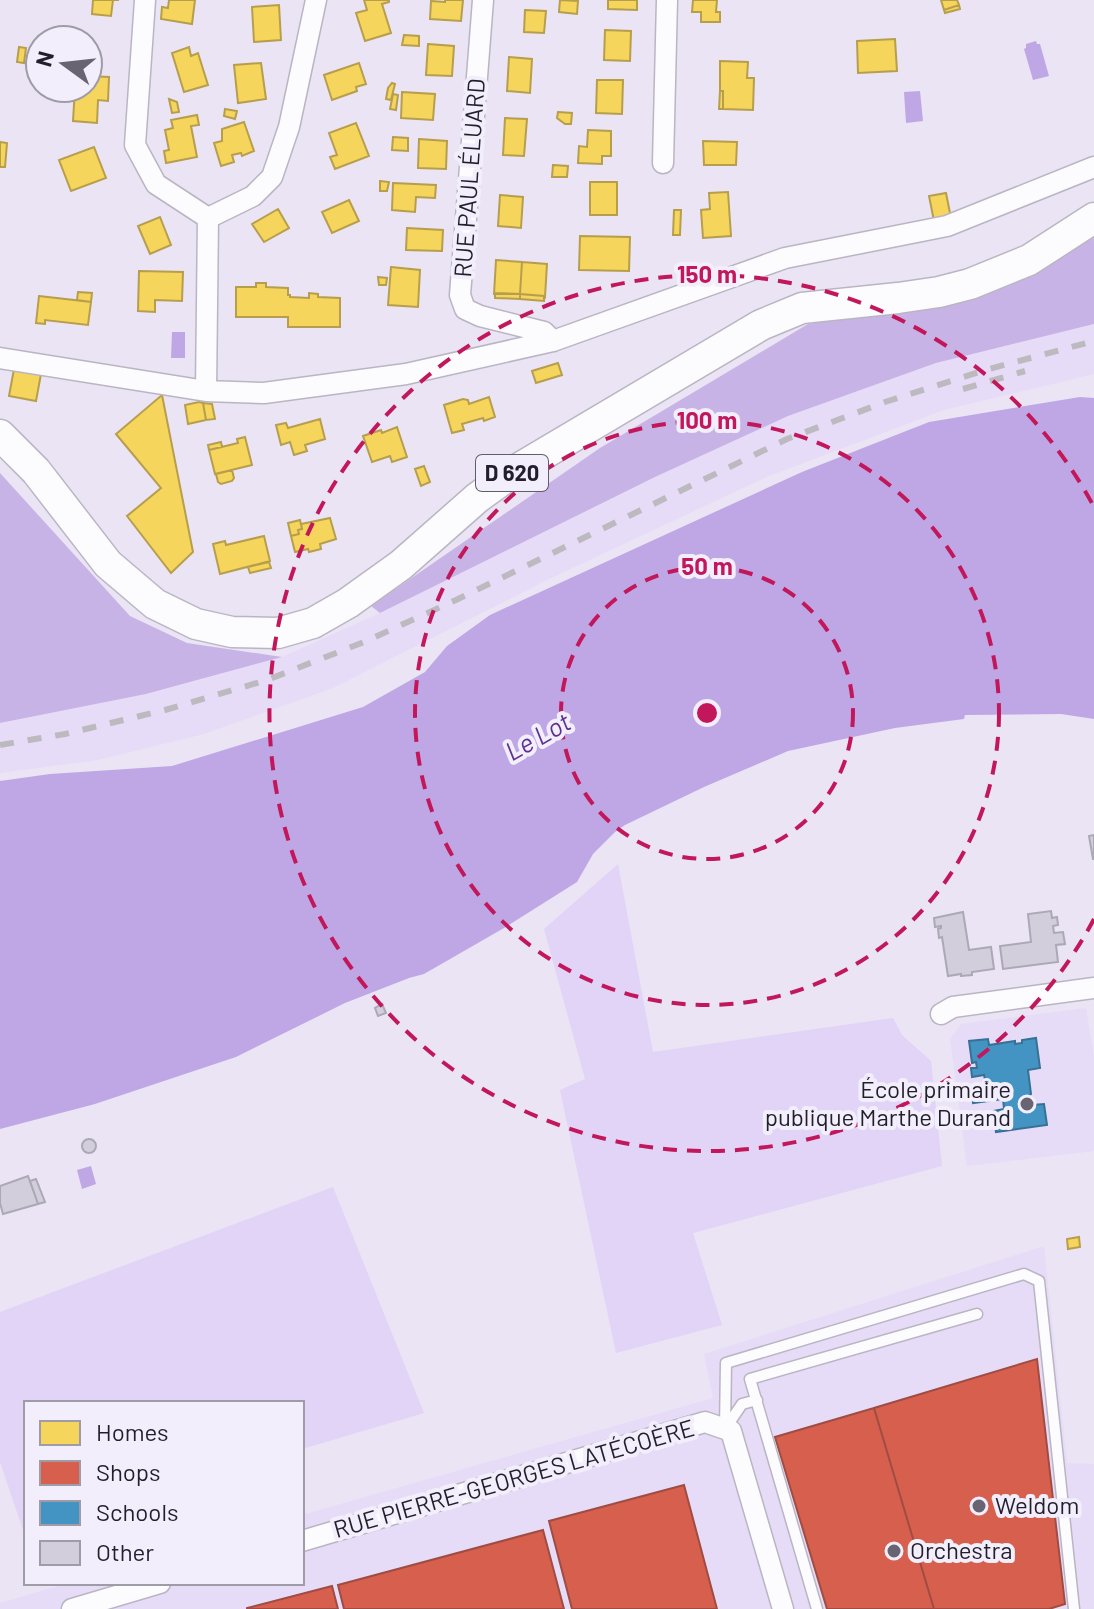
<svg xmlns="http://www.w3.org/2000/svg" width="1094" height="1609" font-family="Barlow,sans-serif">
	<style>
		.built { fill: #e6dcf8 }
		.green { fill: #e1d4f6 }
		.forest { fill: #c8b3e7 }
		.water { fill: #bfa7e5 }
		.homes { fill: #f6d55c; stroke: #b79e4d; stroke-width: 2 }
		.shops { fill: #d6604d; stroke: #a04c42; stroke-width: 2 }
		.schools { fill: #4393c3; stroke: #397095; stroke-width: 2 }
		.building { fill: #d3cedb; stroke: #aca8b5; stroke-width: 2 }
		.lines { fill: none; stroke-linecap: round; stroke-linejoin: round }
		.service-casing { stroke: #bab5c3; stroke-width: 13 }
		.minor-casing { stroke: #bab5c3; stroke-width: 23 }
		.primary-casing { stroke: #bab5c3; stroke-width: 33 }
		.service { stroke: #fcfbfe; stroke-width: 10 }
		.minor { stroke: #fcfbfe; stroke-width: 20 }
		.primary { stroke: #fcfbfe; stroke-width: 30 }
		.rail { stroke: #bcbabf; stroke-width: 6; stroke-dasharray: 14 14; stroke-linecap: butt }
		.ring { fill: none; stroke: #c2185b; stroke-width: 4; stroke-dasharray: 14 10 }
		.poi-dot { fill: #696471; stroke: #f2eefb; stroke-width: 3 }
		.labels { text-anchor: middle; stroke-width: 8; stroke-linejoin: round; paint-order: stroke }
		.shield { fill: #f2eefb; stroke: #615d69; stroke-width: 2 }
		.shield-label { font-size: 22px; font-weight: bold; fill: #231f2a }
		.street-label { font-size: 24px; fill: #231f2a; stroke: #f2eefb }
		.poi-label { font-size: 24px; fill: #231f2a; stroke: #f2eefb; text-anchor: start }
		.water-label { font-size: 26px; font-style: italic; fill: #5e3190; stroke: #f2eefb }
		.centre { fill: #c2185b; stroke: #f2eefb; stroke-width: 4 }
		.ring-label { font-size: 24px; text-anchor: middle; font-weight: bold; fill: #c2185b; stroke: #f2eefb; stroke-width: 8; stroke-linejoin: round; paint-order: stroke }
	</style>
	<rect width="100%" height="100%" fill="#eae4f5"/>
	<path class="built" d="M 1094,324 L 1094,374 L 944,410 L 769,476 L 549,579 L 333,688 L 204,734 L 98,760 L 0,773 L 0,723 L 151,693 L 282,657 L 380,613 L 655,477 L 788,416 L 936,363 Z
		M 1086,1008 L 1094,1057 L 1094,1151 L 967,1166 L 950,1039 L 961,1024 Z
		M 1044,1246 L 1067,1463 L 1094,1464 L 1094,1609 L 0,1609 L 0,1603 L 68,1583 L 302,1583 L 302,1515 L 713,1398 L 704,1354 Z"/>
	<path class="green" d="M 618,864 L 653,1052 L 893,1018 L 902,1035 L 931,1061 L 942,1166 L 693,1233 L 722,1325 L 616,1353 L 560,1090 L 585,1079 L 544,929 Z
		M 333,1187 L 424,1413 L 302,1449 L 302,1403 L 26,1403 L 26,1529 L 23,1530 L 0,1462 L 0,1312 Z"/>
	<path class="forest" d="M 1094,238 L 1094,324 L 936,363 L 788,416 L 655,477 L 380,613 L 371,606 L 600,448 L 808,324 L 973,300 Z
		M 0,473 L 130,616 L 187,643 L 282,657 L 146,694 L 0,723 Z"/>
	<path class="water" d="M 1036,41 L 1037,44 L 1040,44 L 1049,76 L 1033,80 L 1024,49 L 1026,48 L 1026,44 Z
		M 920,91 L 923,121 L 906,123 L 904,92 Z
		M 172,332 L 185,332 L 185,358 L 171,358 Z
		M 1080,397 L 1094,398 L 1094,719 L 1061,714 L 965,715 L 964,719 L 895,728 L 788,751 L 704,787 L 625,825 L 615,832 L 593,854 L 577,882 L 504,928 L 424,974 L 409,978 L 345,1003 L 236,1057 L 95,1104 L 0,1129 L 0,781 L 50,774 L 172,766 L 363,707 L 425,672 L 447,646 L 490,615 L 802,472 L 929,422 Z
		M 91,1166 L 96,1184 L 82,1189 L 77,1170 Z"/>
	<path class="homes" d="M 93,0 L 119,0 L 113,0 L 111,16 L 92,14 Z
		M 169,0 L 195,0 L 192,24 L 161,19 L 162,7 L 168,8 Z
		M 364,0 L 389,0 L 389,2 L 382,4 L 391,33 L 365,41 L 356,13 L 367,10 Z
		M 445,0 L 463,0 L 461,21 L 430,19 L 431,1 L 445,2 Z
		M 560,0 L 578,1 L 577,14 L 559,12 Z
		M 608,0 L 637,0 L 637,10 L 608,9 Z
		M 693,0 L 717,0 L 716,12 L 720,12 L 720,22 L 701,22 L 701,12 L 692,12 Z
		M 941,0 L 957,0 L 959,5 L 944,10 Z
		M 279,5 L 281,40 L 254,42 L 252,7 Z
		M 959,5 L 960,9 L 945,13 L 944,10 Z
		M 525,10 L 546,11 L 544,33 L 524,32 Z
		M 605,30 L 631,31 L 630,61 L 604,60 Z
		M 404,35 L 419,36 L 419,46 L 402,45 Z
		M 895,39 L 897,71 L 858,73 L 857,41 Z
		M 428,44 L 454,46 L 452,76 L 426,75 Z
		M 19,47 L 26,48 L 24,63 L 17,62 Z
		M 189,47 L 191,56 L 198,53 L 208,85 L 184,92 L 172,53 Z
		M 509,57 L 532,59 L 530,93 L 507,91 Z
		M 720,61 L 748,62 L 747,78 L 754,78 L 753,110 L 723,109 L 723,91 L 720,91 Z
		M 261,63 L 266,99 L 238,103 L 234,65 Z
		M 359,63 L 366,84 L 356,87 L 357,91 L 332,100 L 324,75 Z
		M 88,76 L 109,77 L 108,101 L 98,100 L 97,123 L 73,121 L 75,88 L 88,88 Z
		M 597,80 L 623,80 L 622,114 L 596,113 Z
		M 392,83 L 395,84 L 391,100 L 386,99 L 388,88 Z
		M 720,91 L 723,91 L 723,109 L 719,109 Z
		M 402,92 L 435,94 L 433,120 L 401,118 Z
		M 393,94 L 398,95 L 396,110 L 390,109 Z
		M 169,99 L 177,102 L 179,112 L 172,113 Z
		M 225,109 L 237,111 L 235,119 L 224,116 Z
		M 558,112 L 572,113 L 571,124 L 565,124 L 557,118 Z
		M 197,115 L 199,125 L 191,126 L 197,157 L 166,163 L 164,151 L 169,150 L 165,130 L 173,128 L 171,120 Z
		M 505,118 L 527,119 L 524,156 L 503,155 Z
		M 244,122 L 254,151 L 242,156 L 241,153 L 232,155 L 234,162 L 221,166 L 214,143 L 222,141 L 222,129 Z
		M 356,123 L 369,156 L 335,169 L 330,157 L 337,155 L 329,133 Z
		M 588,130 L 611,131 L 611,156 L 602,156 L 602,164 L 578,163 L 579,146 L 587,147 Z
		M 393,137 L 408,138 L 408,151 L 392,150 Z
		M 419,139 L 447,141 L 446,169 L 418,168 Z
		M 703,141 L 737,142 L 736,165 L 704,165 Z
		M 0,142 L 7,143 L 5,167 L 0,167 Z
		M 94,147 L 106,178 L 71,191 L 59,160 Z
		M 553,165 L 568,166 L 567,177 L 552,177 Z
		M 380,181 L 389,182 L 387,191 L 380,191 Z
		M 590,182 L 617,182 L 617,215 L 590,215 Z
		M 393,183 L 436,185 L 435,198 L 416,197 L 415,212 L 392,210 Z
		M 728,192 L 731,236 L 703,238 L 701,210 L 710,209 L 709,193 Z
		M 946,193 L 951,218 L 934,221 L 929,196 Z
		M 500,195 L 523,197 L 521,228 L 498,226 Z
		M 349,200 L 359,221 L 332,233 L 322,212 Z
		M 278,209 L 289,228 L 264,242 L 252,224 Z
		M 674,210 L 681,210 L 680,235 L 673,235 Z
		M 160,217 L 171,245 L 150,254 L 138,226 Z
		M 407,228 L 443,230 L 442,251 L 406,250 Z
		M 580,236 L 630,237 L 629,271 L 579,270 Z
		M 496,260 L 522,262 L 520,294 L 494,294 Z
		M 522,262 L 547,264 L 545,297 L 544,296 L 520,294 Z
		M 391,267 L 420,270 L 418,307 L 388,305 Z
		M 139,271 L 183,272 L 182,301 L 155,300 L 155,312 L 138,311 Z
		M 378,277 L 387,278 L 386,285 L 379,285 Z
		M 256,283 L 266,283 L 266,287 L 288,288 L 288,295 L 290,295 L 290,297 L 309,298 L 309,293 L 318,294 L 318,297 L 340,298 L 340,327 L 288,327 L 288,317 L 236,317 L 236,287 L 256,287 Z
		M 78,292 L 92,293 L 91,302 L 77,300 Z
		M 495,293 L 520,294 L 520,299 L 495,298 Z
		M 520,294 L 544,296 L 544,301 L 520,299 Z
		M 39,296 L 91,302 L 88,325 L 45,320 L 45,324 L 36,323 Z
		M 558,363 L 562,375 L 536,383 L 532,371 Z
		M 14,369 L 41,374 L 36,401 L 9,396 Z
		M 162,395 L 193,552 L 171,573 L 127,516 L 161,488 L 116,434 Z
		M 489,397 L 495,417 L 484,421 L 483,418 L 462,424 L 464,430 L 452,433 L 444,405 L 463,399 L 468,400 L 469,404 Z
		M 199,402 L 203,403 L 206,420 L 188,424 L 185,405 Z
		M 203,403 L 212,404 L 215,419 L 206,420 Z
		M 320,419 L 325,439 L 305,445 L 307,451 L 294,455 L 290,442 L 281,445 L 276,425 L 286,423 L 288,428 Z
		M 397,427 L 407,457 L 392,462 L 390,456 L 372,462 L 363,436 L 381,430 L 382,433 Z
		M 245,437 L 252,465 L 215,474 L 209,450 L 238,443 L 237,439 Z
		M 221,442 L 222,447 L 209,450 L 208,445 Z
		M 424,466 L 430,482 L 421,486 L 415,469 Z
		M 232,470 L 234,478 L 232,481 L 221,484 L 218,482 L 216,474 Z
		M 330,518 L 336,539 L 320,544 L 321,549 L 309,552 L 308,549 L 295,552 L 291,536 L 299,534 L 298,530 L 302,529 L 301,524 Z
		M 300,520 L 302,529 L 298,530 L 299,534 L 291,536 L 288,523 Z
		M 264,536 L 270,561 L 220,574 L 213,544 L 225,541 L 226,545 Z
		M 269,562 L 271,568 L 250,573 L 248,567 Z
		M 1079,1237 L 1080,1247 L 1068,1249 L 1067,1239 Z"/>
	<path class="shops" d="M 1037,1359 L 1065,1604 L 1049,1609 L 934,1609 L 874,1408 Z
		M 874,1408 L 934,1609 L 827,1609 L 775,1437 Z
		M 684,1485 L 717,1609 L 572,1609 L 549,1521 Z
		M 543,1530 L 564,1609 L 344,1609 L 338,1585 Z
		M 332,1586 L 338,1609 L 247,1609 L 247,1608 Z"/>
	<path class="schools" d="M 1036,1038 L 1040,1068 L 1028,1070 L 1031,1094 L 1030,1095 L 1031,1105 L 1044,1104 L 1047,1125 L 996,1132 L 993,1111 L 1004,1109 L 1003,1099 L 973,1103 L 971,1086 L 986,1084 L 984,1075 L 972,1077 L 971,1068 L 977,1068 L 976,1062 L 972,1063 L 969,1041 L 988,1039 L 989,1045 L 1015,1041 L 1015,1044 L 1022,1043 L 1022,1040 Z"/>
	<path class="building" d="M 1094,835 L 1094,859 L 1093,859 L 1089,836 Z
		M 1051,911 L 1052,918 L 1057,917 L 1058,925 L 1053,926 L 1054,933 L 1063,932 L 1065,944 L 1056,945 L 1058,962 L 1003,969 L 1000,946 L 1031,942 L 1028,914 Z
		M 963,912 L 969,950 L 991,947 L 994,969 L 972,972 L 972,975 L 961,976 L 961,974 L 948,976 L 942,937 L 939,938 L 938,929 L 941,928 L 941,926 L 935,927 L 934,918 Z
		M 382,1004 L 386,1013 L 378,1016 L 375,1008 Z
		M82 1146a7 7 0 1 1 14 0a7 7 0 1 1-14 0Z
		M 28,1176 L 38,1204 L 3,1214 L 0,1203 L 0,1186 Z
		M 36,1179 L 45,1202 L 38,1204 L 30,1181 Z"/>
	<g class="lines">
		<g class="service-casing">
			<path id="service" d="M 757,1400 L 742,1404 L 725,1429 L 726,1363 L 1024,1274 L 1039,1281 L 1074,1609
				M 817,1609 L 750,1379 L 977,1314"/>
		</g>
		<g class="minor-casing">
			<path id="minor" d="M 145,0 L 135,145 L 156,184 L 208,218 L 206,391
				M 483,0 L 460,295 L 465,309 L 480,316 L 544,332 L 553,341
				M 663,163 L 667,0
				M 208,218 L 253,196 L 272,177 L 289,127 L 316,0
				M 0,358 L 206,391 L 264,393 L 406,374 L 553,341 L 785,258 L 947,226 L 1094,167
				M 941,1014 L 953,1007 L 1094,988
				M 302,1541 L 705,1422 L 731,1431 L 783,1609
				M 72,1609 L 160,1583"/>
		</g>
		<g class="primary-casing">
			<path id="primary" d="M 0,435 L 36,471 L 108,564 L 155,604 L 196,624 L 232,632 L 278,633 L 313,623 L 348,603 L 401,565 L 477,498 L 513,472 L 761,325 L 802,308 L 898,298 L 939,292 L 970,284 L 1029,260 L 1094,218"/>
		</g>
		<use href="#service" class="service"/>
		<use href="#minor" class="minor"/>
		<use href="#primary" class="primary"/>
		<path class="rail" d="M 963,389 L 1025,371
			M 0,745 L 65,734 L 165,710 L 267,680 L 364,642 L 456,600 L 787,439 L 885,402 L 989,369 L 1094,341"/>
	</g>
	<g class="ring">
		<circle cx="707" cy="713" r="146"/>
		<circle cx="707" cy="713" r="292"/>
		<path d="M1094 919A438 438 0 1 1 1094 507"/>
	</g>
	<g class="poi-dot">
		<circle cx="1027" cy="1104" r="8"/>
		<circle cx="979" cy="1506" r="8"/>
		<circle cx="894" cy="1551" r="8"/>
	</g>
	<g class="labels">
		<rect class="shield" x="476" y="455" width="72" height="36" rx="6"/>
		<g class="shield-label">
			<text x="512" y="481">D 620</text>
		</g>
		<g class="street-label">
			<text transform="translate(470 178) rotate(-86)" y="8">RUE PAUL ÉLUARD</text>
			<text transform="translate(514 1479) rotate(-16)" y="8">RUE PIERRE-GEORGES LATÉCOÈRE</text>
		</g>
		<g class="poi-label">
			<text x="1011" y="1098" text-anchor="end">École primaire<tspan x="1011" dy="28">publique Marthe Durand</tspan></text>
			<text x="995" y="1514">Weldom</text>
			<text x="910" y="1559">Orchestra</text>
		</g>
		<g class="water-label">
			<text transform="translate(538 737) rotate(-29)" y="9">Le Lot</text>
		</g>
	</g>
	<circle cx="707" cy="713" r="12" class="centre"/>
	<g class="ring-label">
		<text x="707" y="283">150 m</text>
		<text x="707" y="429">100 m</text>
		<text x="707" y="575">50 m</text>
	</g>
	<rect x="24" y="1401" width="280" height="184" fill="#f2eefb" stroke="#9f9ba7" stroke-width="2"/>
	<rect x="40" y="1421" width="40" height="24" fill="#f6d55c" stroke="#9f9ba7" stroke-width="2"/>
	<text x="96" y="1441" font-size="24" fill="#231f2a">Homes</text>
	<rect x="40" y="1461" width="40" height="24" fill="#d6604d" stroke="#9f9ba7" stroke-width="2"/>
	<text x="96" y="1481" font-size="24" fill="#231f2a">Shops</text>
	<rect x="40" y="1501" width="40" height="24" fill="#4393c3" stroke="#9f9ba7" stroke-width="2"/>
	<text x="96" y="1521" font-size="24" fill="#231f2a">Schools</text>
	<rect x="40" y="1541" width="40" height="24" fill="#d3cedb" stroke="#9f9ba7" stroke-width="2"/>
	<text x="96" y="1561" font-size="24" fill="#231f2a">Other</text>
	<g transform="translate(64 64) rotate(285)"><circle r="38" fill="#f2eefb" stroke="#9f9ba7" stroke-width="2"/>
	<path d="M0-6L14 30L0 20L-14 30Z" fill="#696471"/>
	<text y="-12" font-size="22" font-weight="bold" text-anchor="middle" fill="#231f2a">N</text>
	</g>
</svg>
